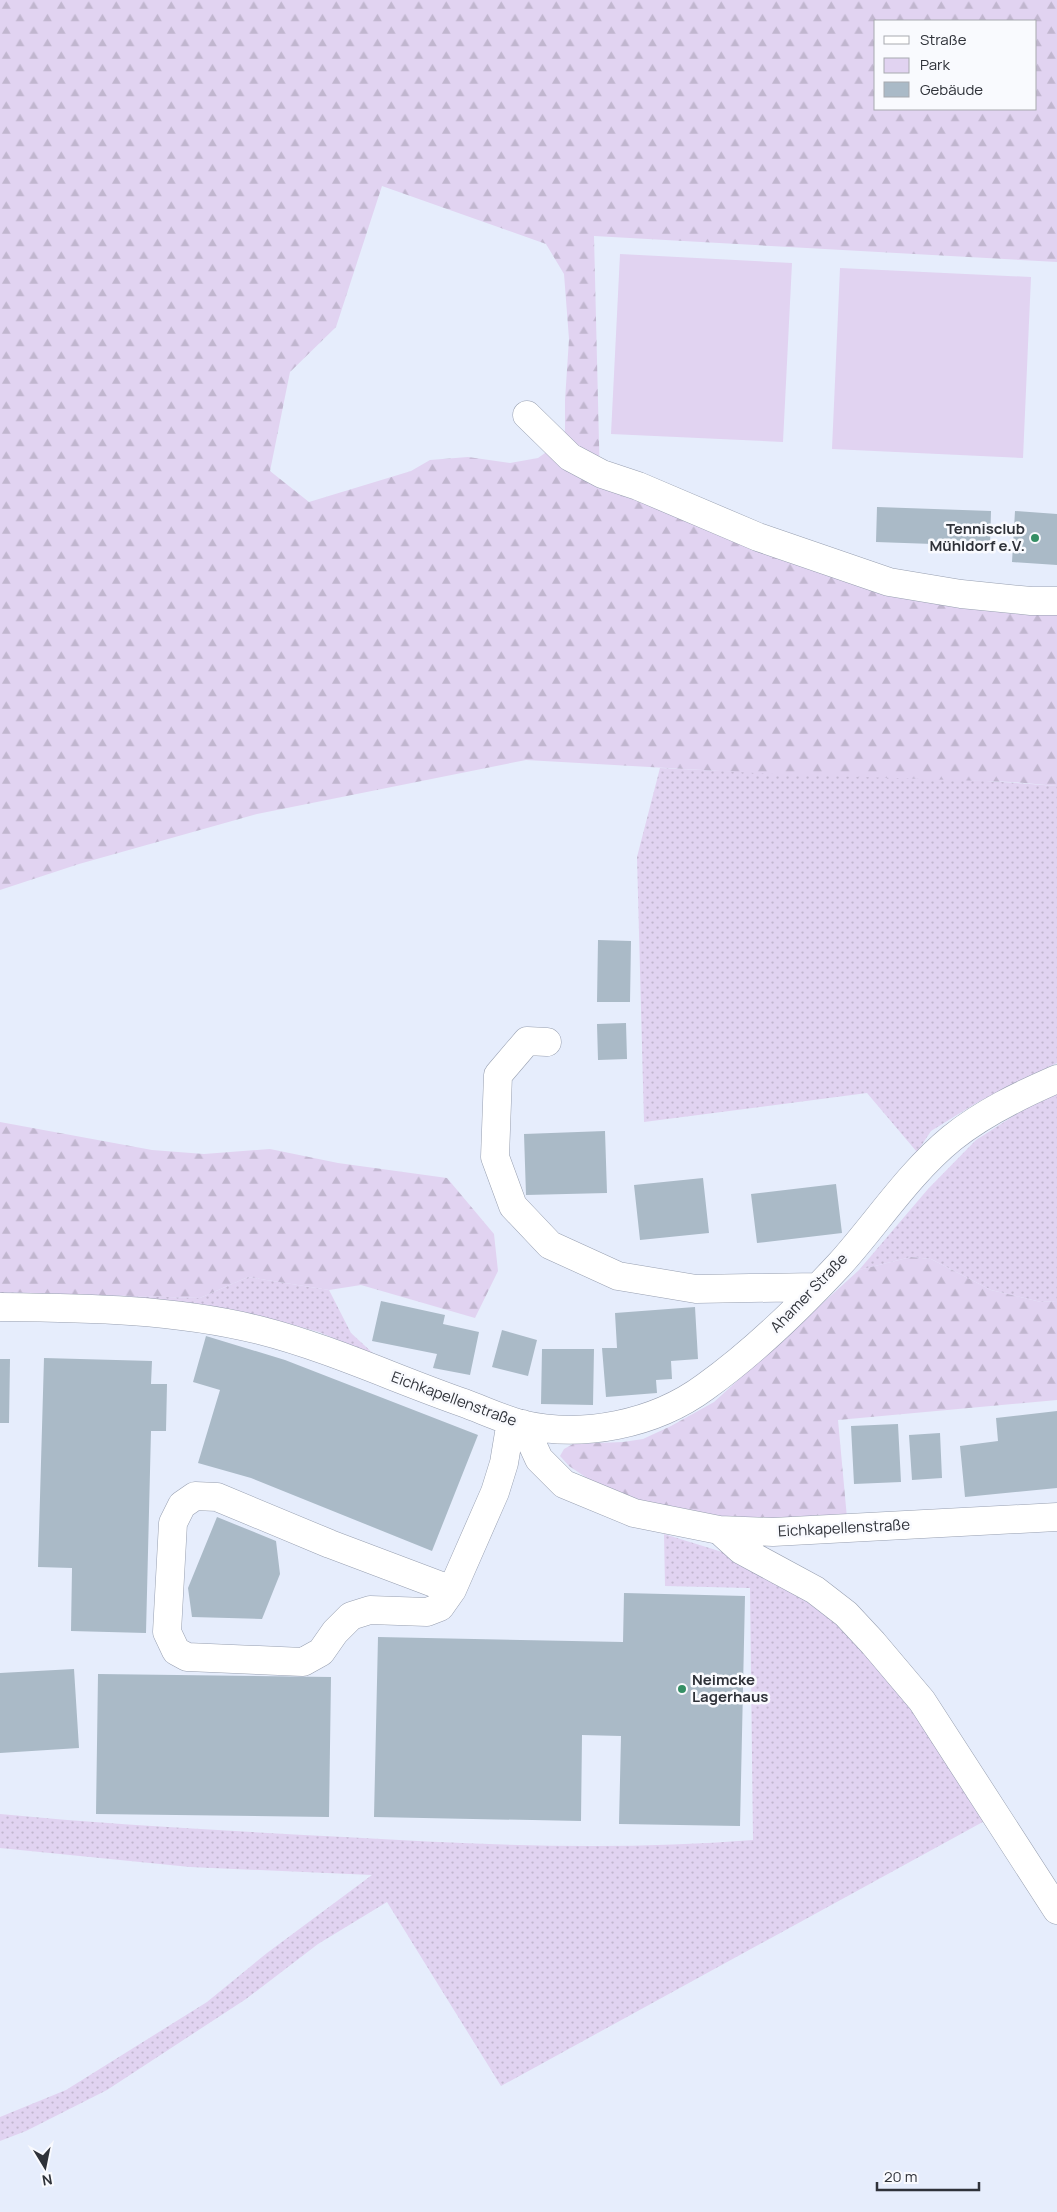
<svg xmlns="http://www.w3.org/2000/svg" width="1057" height="2212" font-family="Manrope,sans-serif">
	<style>
		.green { fill: url(#green-dots) }
		.forest { fill: url(#forest-firs); fill-rule: evenodd }
		.pitch { fill: #e1d3f1 }
		.building { fill: #aabac7 }
		.lines { fill: none; stroke-linecap: round; stroke-linejoin: round }
		.minor-casing { stroke: #979fb0; stroke-width: 29 }
		.minor { stroke: #fff; stroke-width: 28 }
		.poi-dot { fill: #358f65; stroke: #f9fafe; stroke-width: 2 }
		.labels { text-anchor: middle; stroke-width: 5; stroke-linejoin: round; paint-order: stroke }
		.poi-label { font-size: 15px; font-weight: bold; fill: #2f3239; stroke: #f9fafe; text-anchor: end }
		.street-label { font-size: 15px; fill: #2f3239; stroke: #f9fafe }
	</style>
	<defs>
		<pattern id="green-dots" width="8" height="8" patternUnits="userSpaceOnUse" patternTransform="scale(1.25)"><rect width="8" height="8" fill="#e1d3f1"/><path d="M2 2h.1M6 6h.1" fill="none" stroke="#c1b6cf" stroke-width="1.8" stroke-linecap="round"/></pattern>
		<pattern id="forest-firs" width="22" height="20" patternUnits="userSpaceOnUse" patternTransform="scale(1.25)"><rect width="22" height="20" fill="#e1d3f1"/><path d="M5 1l3.5 6h-7zM16 11l3.5 6h-7z" fill="#c1b6cf"/></pattern>
	</defs>
	<rect width="100%" height="100%" fill="#e6edfc"/>
	<path class="green" d="M 660,768 C 792,775 925,775 1057,786 L 1057,1063 L 978,1102 L 931,1131 L 917,1152 L 867,1093 L 644,1122 L 637,857 Z
		M 1057,1094 L 1057,1301 L 1041,1302 L 991,1290 L 931,1259 L 911,1257 L 859,1270 L 928,1189 L 976,1140 L 1024,1109 Z
		M 248,1277 L 329,1290 L 351,1333 L 377,1357 L 319,1332 L 242,1312 L 197,1304 L 0,1298 L 0,1292 L 200,1298 Z
		M 664,1534 L 732,1555 L 793,1585 L 867,1644 L 990,1818 L 501,2086 L 387,1902 L 318,1944 L 246,1999 L 107,2090 L 26,2131 L 0,2141 L 0,2117 L 66,2090 L 207,2002 L 267,1953 L 372,1875 L 190,1867 L 0,1848 L 0,1814 C 115,1825 229,1831 344,1837 C 480,1845 617,1851 753,1840 L 750,1588 L 665,1586 Z"/>
	<path class="forest" d="M 0,0 L 1057,0 L 1057,262 L 594,236 L 600,484 L 758,545 L 1057,612 L 1057,786 L 1012,782 L 774,774 L 526,760 L 257,814 L 79,864 L 0,890 ZM 876,21 L 1036,21 L 1036,109 L 876,109 ZM 382,186 L 546,244 L 564,274 L 569,339 L 565,400 L 565,439 L 538,458 L 510,463 L 468,457 L 430,460 L 411,471 L 309,502 L 270,471 L 290,372 L 336,327 Z
		M 0,1122 L 152,1150 L 204,1154 L 270,1149 L 338,1163 L 447,1178 L 494,1234 L 498,1271 L 475,1318 L 361,1285 L 329,1290 L 248,1277 L 200,1298 L 0,1292 Z
		M 911,1257 L 931,1259 L 991,1290 L 1041,1302 L 1057,1301 L 1057,1400 L 838,1420 L 847,1518 L 714,1520 L 630,1502 L 590,1480 L 569,1466 L 560,1456 L 564,1449 L 573,1444 L 623,1442 L 643,1439 L 671,1426 L 714,1402 L 859,1270 Z"/>
	<path class="pitch" d="M 620,254 L 792,263 L 783,442 L 611,434 Z
		M 840,268 L 1031,277 L 1023,458 L 832,449 Z"/>
	<path class="building" d="M 877,507 L 991,511 L 990,546 L 876,542 Z
		M 1015,511 L 1057,514 L 1057,565 L 1012,562 Z
		M 598,940 L 631,941 L 630,1002 L 597,1002 Z
		M 626,1023 L 627,1059 L 598,1060 L 597,1024 Z
		M 605,1131 L 607,1193 L 526,1195 L 524,1134 Z
		M 703,1178 L 709,1233 L 640,1240 L 634,1185 Z
		M 836,1184 L 842,1233 L 757,1243 L 751,1194 Z
		M 381,1301 L 445,1315 L 443,1324 L 479,1332 L 470,1375 L 433,1368 L 437,1354 L 372,1341 Z
		M 695,1307 L 698,1359 L 671,1361 L 672,1379 L 656,1380 L 657,1393 L 606,1397 L 602,1348 L 617,1348 L 615,1313 Z
		M 502,1330 L 537,1340 L 528,1376 L 492,1367 Z
		M 206,1336 L 285,1360 L 478,1435 L 432,1551 L 251,1478 L 198,1463 L 220,1390 L 193,1382 Z
		M 542,1349 L 594,1349 L 593,1405 L 541,1404 Z
		M 44,1358 L 152,1361 L 151,1384 L 167,1384 L 166,1431 L 151,1431 L 146,1633 L 71,1631 L 72,1568 L 38,1567 Z
		M 0,1359 L 10,1359 L 9,1423 L 0,1423 Z
		M 1057,1411 L 1057,1488 L 965,1497 L 960,1446 L 998,1441 L 996,1418 Z
		M 898,1424 L 901,1482 L 854,1484 L 851,1426 Z
		M 940,1433 L 942,1478 L 912,1480 L 909,1435 Z
		M 217,1517 L 276,1541 L 280,1574 L 262,1619 L 192,1617 L 188,1588 Z
		M 624,1593 L 745,1596 L 740,1826 L 619,1824 L 621,1736 L 582,1735 L 581,1821 L 374,1817 L 378,1637 L 623,1642 Z
		M 74,1669 L 79,1748 L 0,1753 L 0,1673 Z
		M 98,1674 L 331,1677 L 329,1817 L 96,1814 Z"/>
	<g class="lines">
		<g class="minor-casing">
			<path id="minor" d="M 527,415 L 570,457 L 602,474 L 638,486 L 758,537 L 889,582 L 961,594 L 1031,601 L 1057,601
				M 547,1042 L 527,1041 L 498,1075 L 495,1157 L 513,1206 L 550,1245 L 618,1276 L 696,1289 L 816,1287
				M 0,1307 C 87,1308 174,1309 259,1330 C 330,1348 395,1379 464,1403 C 483,1410 502,1419 521,1424 C 582,1439 655,1424 705,1387 C 754,1352 798,1309 839,1265 C 877,1223 908,1174 952,1138 C 983,1113 1020,1095 1057,1079
				M 523,1424 L 539,1459 L 564,1484 L 634,1513 L 719,1530 L 773,1532 L 1057,1517
				M 719,1530 L 741,1550 L 815,1590 L 846,1614 L 873,1643 L 922,1701 L 1057,1910
				M 452,1590 L 440,1607 L 427,1612 L 370,1610 L 351,1616 L 335,1632 L 321,1652 L 303,1662 L 187,1657 L 176,1651 L 167,1632 L 173,1523 L 182,1505 L 195,1496 L 217,1497 L 330,1544 L 452,1590 L 495,1492 L 504,1463 L 511,1421"/>
		</g>
		<use href="#minor" class="minor"/>
	</g>
	<g class="poi-dot">
		<circle cx="1035" cy="538" r="5"/>
		<circle cx="682" cy="1689" r="5"/>
	</g>
	<g class="labels">
		<g class="poi-label">
			<text x="1025" y="534">Tennisclub<tspan x="1025" dy="17">Mühldorf e.V.</tspan></text>
			<text x="692" y="1685" text-anchor="start">Neimcke<tspan x="692" dy="17">Lagerhaus</tspan></text>
		</g>
		<g class="street-label">
			<text transform="translate(809 1293) rotate(-46)" y="5">Ahamer Straße</text>
			<text transform="translate(454 1399) rotate(20)" y="5">Eichkapellenstraße</text>
			<text transform="translate(844 1528) rotate(-3)" y="5">Eichkapellenstraße</text>
		</g>
	</g>
	<rect x="874" y="20" width="162" height="90" fill="#f9fafe" stroke="#a8aaaf"/>
	<rect x="884" y="36" width="25" height="8" fill="#ffffff" stroke="#a8aaaf"/>
	<text x="920" y="45" font-size="15" fill="#2f3239">Straße</text>
	<rect x="884" y="58" width="25" height="15" fill="#e1d3f1" stroke="#a8aaaf"/>
	<text x="920" y="70" font-size="15" fill="#2f3239">Park</text>
	<rect x="884" y="82" width="25" height="15" fill="#aabac7" stroke="#a8aaaf"/>
	<text x="920" y="95" font-size="15" fill="#2f3239">Gebäude</text>
	<g transform="translate(45 2167) rotate(170)" stroke="#f9fafe" stroke-width="4" paint-order="stroke">
	<path d="M0-4L9 19L0 12L-9 19Z" fill="#2f3239"/>
	<text y="-8" font-size="14" font-weight="bold" text-anchor="middle" fill="#2f3239">N</text>
	</g>
	<path d="M877 2182v8h102v-8" fill="none" stroke="#2f3239" stroke-width="2.5"/>
	<text x="884" y="2182" font-size="15" fill="#2f3239" stroke="#f9fafe" stroke-width="4" paint-order="stroke">20 m</text>
</svg>
